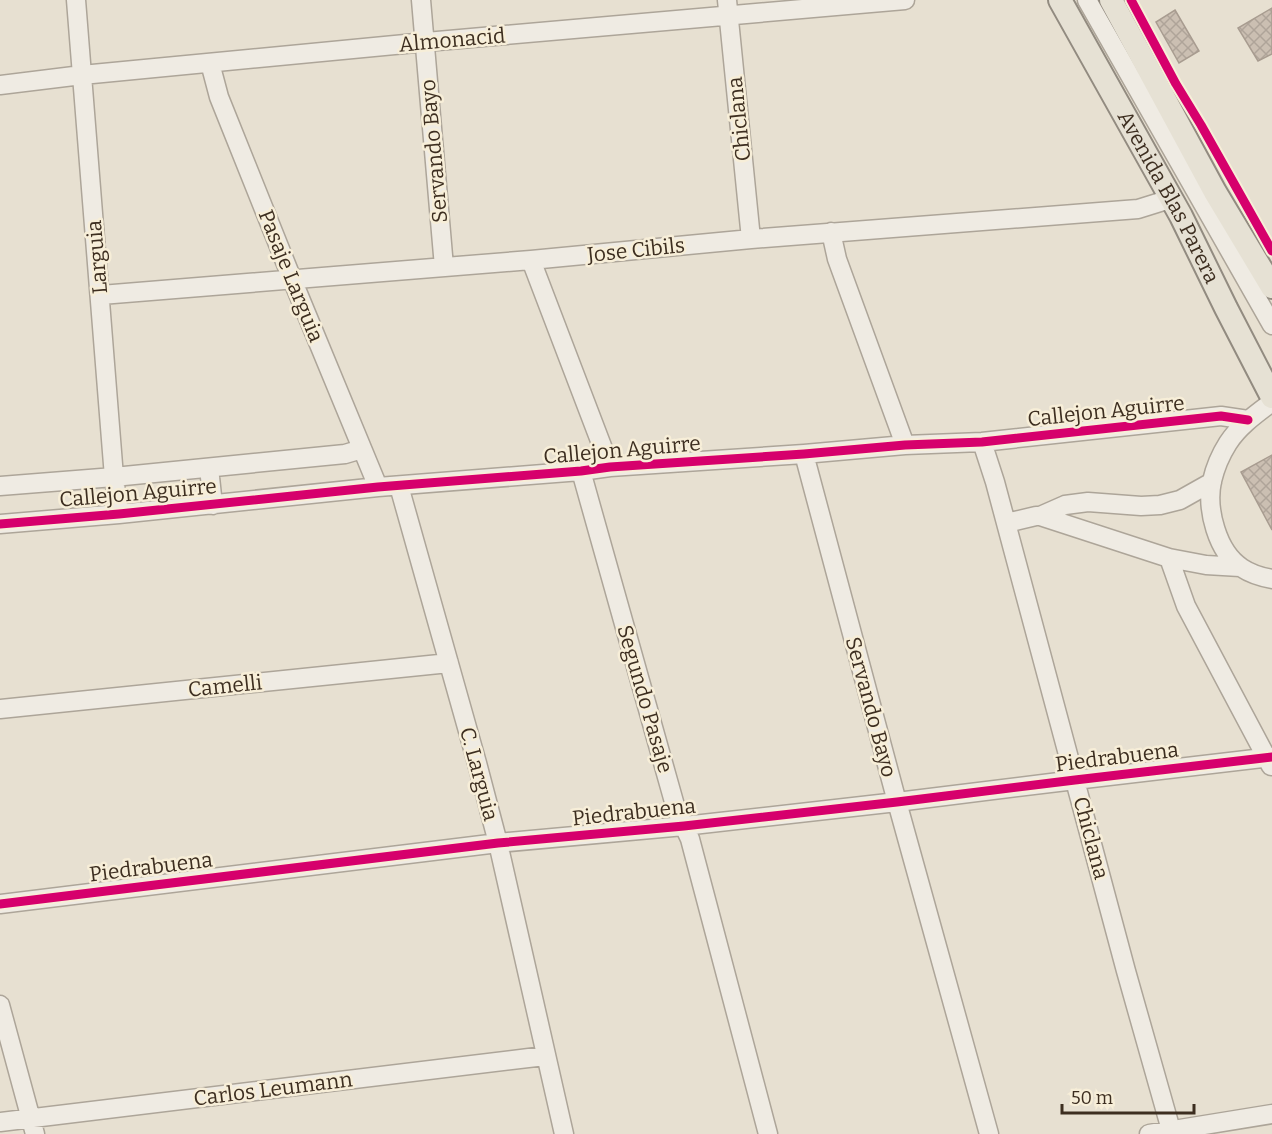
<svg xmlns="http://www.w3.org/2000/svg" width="1272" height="1134" font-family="Bitter,serif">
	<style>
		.building { fill: url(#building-cross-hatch); stroke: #a89c90; stroke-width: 1.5 }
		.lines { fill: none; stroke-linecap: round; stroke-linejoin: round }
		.minor-casing { stroke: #ada599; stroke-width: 21 }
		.major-casing { stroke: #928b80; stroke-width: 26 }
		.minor { stroke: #efebe3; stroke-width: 18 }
		.major { stroke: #e6e1d4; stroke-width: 22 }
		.cycleway-casing { stroke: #f7eed8; stroke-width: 13 }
		.cycleway { stroke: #d6006c; stroke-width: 9 }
		.labels { text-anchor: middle; stroke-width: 5; stroke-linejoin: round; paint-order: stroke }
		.street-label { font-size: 21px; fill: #3d2e20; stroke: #f7eed8 }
	</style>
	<defs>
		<pattern id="building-cross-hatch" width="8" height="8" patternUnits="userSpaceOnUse" patternTransform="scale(1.5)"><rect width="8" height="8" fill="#cbbfb2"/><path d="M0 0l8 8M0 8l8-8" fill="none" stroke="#afa499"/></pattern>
	</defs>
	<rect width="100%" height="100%" fill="#e7e0d1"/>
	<path class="building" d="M 1272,8 L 1272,54 L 1258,61 L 1238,28 Z
		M 1175,10 L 1199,51 L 1179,63 L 1156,22 Z
		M 1272,455 L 1272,530 L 1241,472 Z"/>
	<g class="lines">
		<g class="minor-casing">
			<path id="minor" d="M 76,0 L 114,477 L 119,514
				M 421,0 L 444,267
				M 727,0 L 751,239
				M 1087,0 L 1272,325
				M 210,63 L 219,97 L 292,279 L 378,487
				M 0,85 L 82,75 L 426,42 L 905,0
				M 831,232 L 837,259 L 905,445
				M 531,260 L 610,467
				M 101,295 L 531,260 L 751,239 L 1138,209 L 1170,199
				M 1272,402 C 1256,414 1239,426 1228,443 C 1221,454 1215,468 1212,481 C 1206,509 1217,552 1242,568 C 1251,574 1261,577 1272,579
				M 982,442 L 995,482 L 1126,971 L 1171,1130
				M 804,454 L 897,802 L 989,1134
				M 209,468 L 213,505
				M 581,471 L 676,809 L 690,839 L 768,1134
				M 0,486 L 114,477 L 345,454 L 362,449
				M 399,486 L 477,763 L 498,843 L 564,1134
				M 1040,516 L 1169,558 L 1206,565 L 1240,567
				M 1006,523 L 1036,516 L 1040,516 L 1065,505 L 1088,502 L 1141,506 L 1160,505 L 1180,500 L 1212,482
				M 0,524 L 119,514 L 378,487 L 581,471 L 610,467 L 804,454 L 905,445 L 982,442 L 1221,416 L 1248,420
				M 1169,558 L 1186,606 L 1271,766
				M 0,709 L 449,663
				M 0,904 L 498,843 L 684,826 L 897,802 L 1075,780 L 1272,757
				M 0,1005 L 35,1134
				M 0,1122 L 545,1056
				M 1149,1134 L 1272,1114"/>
		</g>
		<g class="major-casing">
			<g id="major">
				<path id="s1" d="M 1060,0 L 1181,216 L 1226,308 L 1272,397"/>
				<path d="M 1111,0 L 1215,192 L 1272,287"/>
			</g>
		</g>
		<use href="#minor" class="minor"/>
		<use href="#major" class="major"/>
		<g class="cycleway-casing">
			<path id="cycleway" d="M 1131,0 L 1176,84 L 1201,125 L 1272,251
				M 0,524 L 119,514 L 378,487 L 581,471 L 610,467 L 804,454 L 905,445 L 982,442 L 1221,416 L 1248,420
				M 0,904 L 498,843 L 684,826 L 897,802 L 1075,780 L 1272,757"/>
		</g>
		<use href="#cycleway" class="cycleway"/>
	</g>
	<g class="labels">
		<g class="street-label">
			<text transform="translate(452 40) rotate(-5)" y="7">Almonacid</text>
			<text transform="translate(739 119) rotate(-96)" y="7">Chiclana</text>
			<text transform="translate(434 151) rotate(-95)" y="7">Servando Bayo</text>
			<text dy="7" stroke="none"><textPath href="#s1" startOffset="225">Avenida Blas Parera</textPath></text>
			<text transform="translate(636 250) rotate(-6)" y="7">Jose Cibils</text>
			<text transform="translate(97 257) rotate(-95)" y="7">Larguia</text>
			<text transform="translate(291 276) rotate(68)" y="7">Pasaje Larguia</text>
			<text transform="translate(1106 411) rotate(-6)" y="7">Callejon Aguirre</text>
			<text transform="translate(622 450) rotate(-5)" y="7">Callejon Aguirre</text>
			<text transform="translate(138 493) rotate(-5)" y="7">Callejon Aguirre</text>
			<text transform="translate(225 686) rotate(-6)" y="7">Camelli</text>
			<text transform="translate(645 699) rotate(74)" y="7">Segundo Pasaje</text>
			<text transform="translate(871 707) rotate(75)" y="7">Servando Bayo</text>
			<text transform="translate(1117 757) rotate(-7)" y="7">Piedrabuena</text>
			<text transform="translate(479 774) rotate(75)" y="7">C. Larguia</text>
			<text transform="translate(634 812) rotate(-6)" y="7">Piedrabuena</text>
			<text transform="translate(1091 838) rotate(75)" y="7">Chiclana</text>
			<text transform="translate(151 867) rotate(-7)" y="7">Piedrabuena</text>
			<text transform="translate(273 1089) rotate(-7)" y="7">Carlos Leumann</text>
		</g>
	</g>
	<path d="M1062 1104v9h132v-9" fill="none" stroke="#3d2e20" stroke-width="3"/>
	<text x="1071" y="1104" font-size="18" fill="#3d2e20" stroke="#f7eed8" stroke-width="4.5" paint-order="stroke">50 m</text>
</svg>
